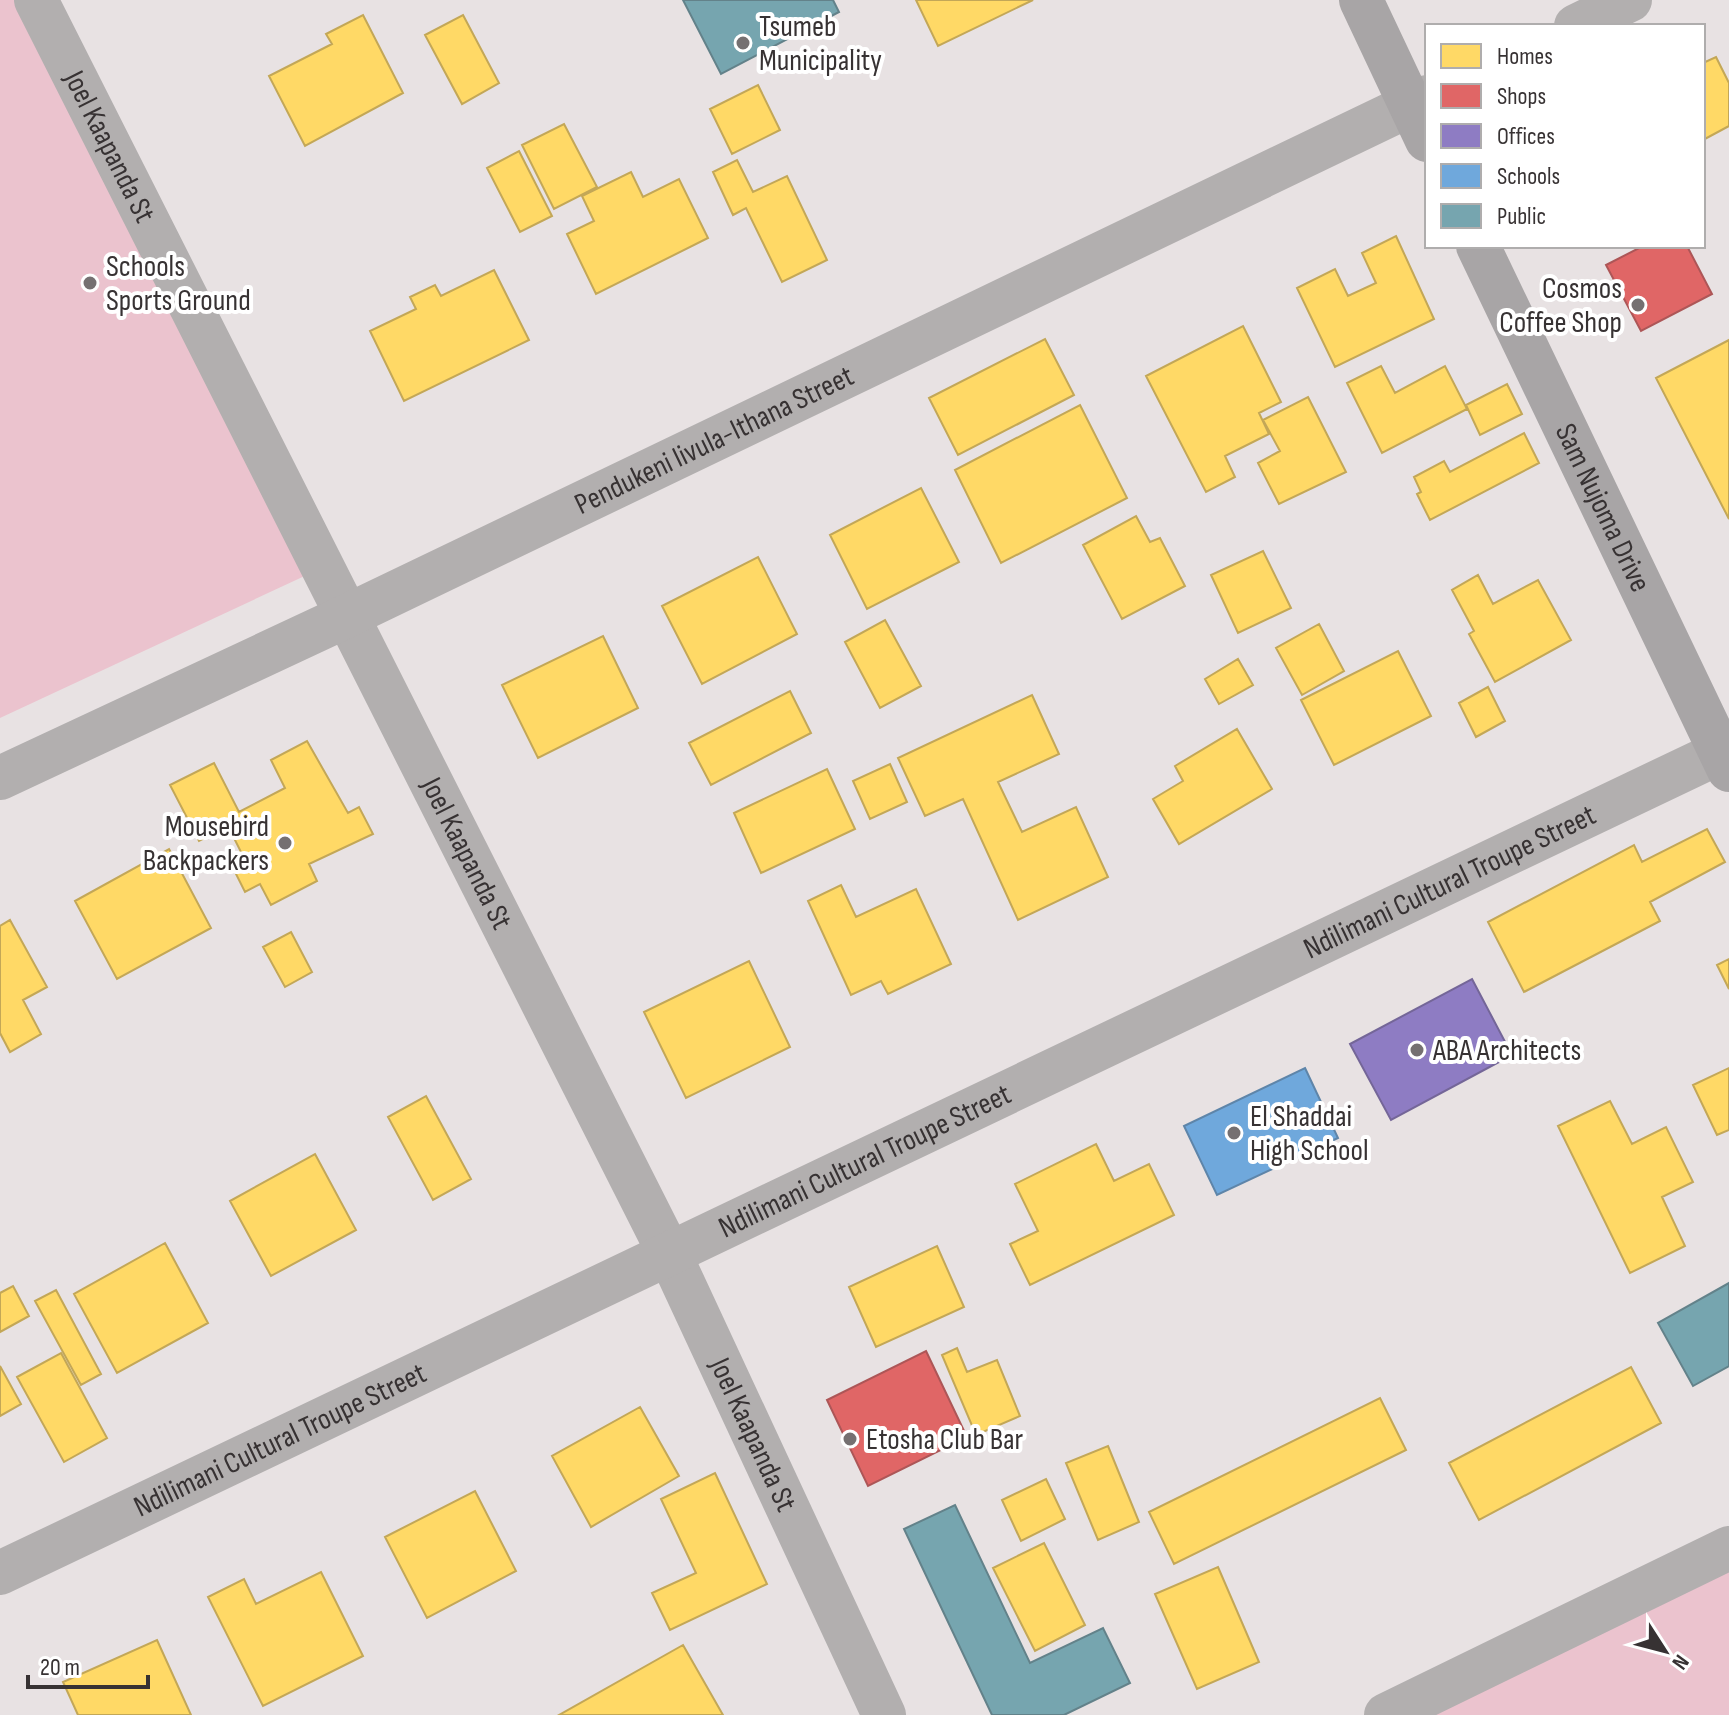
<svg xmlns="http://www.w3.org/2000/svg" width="1729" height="1715" font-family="'Sofia Sans Condensed',sans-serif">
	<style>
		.park { fill: #ebc3ce }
		.homes { fill: #ffd966; stroke: #c3a757; stroke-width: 2 }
		.shops { fill: #e06666; stroke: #ad5657; stroke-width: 2 }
		.offices { fill: #8e7cc3; stroke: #746698; stroke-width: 2 }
		.schools { fill: #6fa8dc; stroke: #5e85a9; stroke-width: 2 }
		.public { fill: #76a5af; stroke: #63828a; stroke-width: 2 }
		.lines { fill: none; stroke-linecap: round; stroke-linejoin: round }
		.street { stroke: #b2afaf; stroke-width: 44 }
		.secondary { stroke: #a8a5a6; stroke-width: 44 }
		.poi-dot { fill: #757071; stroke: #fff; stroke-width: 3 }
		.labels { text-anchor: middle; stroke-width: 8; stroke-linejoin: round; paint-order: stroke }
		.poi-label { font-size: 30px; fill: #373233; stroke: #fff; text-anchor: start }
		.street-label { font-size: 30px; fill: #373233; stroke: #fff }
	</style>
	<rect width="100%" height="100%" fill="#e8e2e3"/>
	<path class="park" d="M 0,0 L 36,0 L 324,567 L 0,718 Z
		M 1729,1541 L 1729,1715 L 1368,1715 Z"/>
	<path class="homes" d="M 916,0 L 1033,0 L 938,46 Z
		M 363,15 L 403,93 L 305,146 L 269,76 L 332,44 L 326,34 Z
		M 463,15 L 499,83 L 462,104 L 425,35 Z
		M 1716,57 L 1729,83 L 1729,126 L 1703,140 L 1703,63 Z
		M 758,85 L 780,130 L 732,154 L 710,109 Z
		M 564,124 L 597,187 L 554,209 L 522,145 Z
		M 519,151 L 552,216 L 520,232 L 487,168 Z
		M 737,160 L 753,192 L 787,176 L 827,260 L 782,282 L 746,208 L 733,215 L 713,172 Z
		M 631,172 L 643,197 L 679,179 L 708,238 L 596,294 L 567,234 L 594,221 L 582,196 Z
		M 1396,236 L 1434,319 L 1335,367 L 1297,288 L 1335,269 L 1348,296 L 1376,283 L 1362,253 Z
		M 494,270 L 529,340 L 404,401 L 370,331 L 416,309 L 410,297 L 435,285 L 441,296 Z
		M 1243,326 L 1281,402 L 1259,413 L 1269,434 L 1225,456 L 1235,477 L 1206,492 L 1146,376 Z
		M 1045,339 L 1074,395 L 958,455 L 929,398 Z
		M 1729,340 L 1729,519 L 1656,378 Z
		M 1381,366 L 1395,393 L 1445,366 L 1467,409 L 1382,453 L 1347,383 Z
		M 1507,384 L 1522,414 L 1480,435 L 1466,405 Z
		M 1308,397 L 1346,472 L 1279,504 L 1258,463 L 1280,451 L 1263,420 Z
		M 1080,405 L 1127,498 L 1001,563 L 955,470 Z
		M 1524,433 L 1539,463 L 1430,520 L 1417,494 L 1421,492 L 1414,477 L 1444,461 L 1450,472 Z
		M 921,488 L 959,562 L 867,609 L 830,535 Z
		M 1136,516 L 1150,542 L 1160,538 L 1185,586 L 1122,619 L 1083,545 Z
		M 1263,551 L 1291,608 L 1238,633 L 1211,575 Z
		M 758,557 L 797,634 L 702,684 L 662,606 Z
		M 1478,575 L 1493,604 L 1538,580 L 1571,640 L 1495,682 L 1469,634 L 1474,631 L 1452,590 Z
		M 885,620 L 921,686 L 880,708 L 845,642 Z
		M 1319,624 L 1344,671 L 1302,695 L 1276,648 Z
		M 603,636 L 638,708 L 538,758 L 502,685 Z
		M 1398,651 L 1431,716 L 1334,765 L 1301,700 Z
		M 1238,659 L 1253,685 L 1219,704 L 1205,679 Z
		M 1488,687 L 1505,721 L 1476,737 L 1459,703 Z
		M 790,691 L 811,733 L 711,785 L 689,743 Z
		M 1032,695 L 1059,754 L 998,782 L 1022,832 L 1076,807 L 1108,877 L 1018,920 L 963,799 L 925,816 L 898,758 Z
		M 1237,729 L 1272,789 L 1179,844 L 1153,799 L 1183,781 L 1175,766 Z
		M 307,741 L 348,813 L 359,807 L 373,834 L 309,864 L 317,881 L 271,905 L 260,884 L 245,892 L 228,858 L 241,852 L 228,826 L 199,841 L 170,785 L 214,763 L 239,812 L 285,788 L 271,760 Z
		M 890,764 L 907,802 L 870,819 L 853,781 Z
		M 827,769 L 855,829 L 761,873 L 734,813 Z
		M 1707,829 L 1725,862 L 1650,902 L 1660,921 L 1524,992 L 1488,922 L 1634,845 L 1642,862 Z
		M 169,849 L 211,928 L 117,979 L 75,901 Z
		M 841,885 L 856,917 L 916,889 L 951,964 L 888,994 L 881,981 L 851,995 L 808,901 Z
		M 10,920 L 47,987 L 23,1000 L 41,1034 L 10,1052 L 0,1033 L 0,926 Z
		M 291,932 L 312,972 L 285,987 L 263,947 Z
		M 1729,959 L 1729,989 L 1717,965 Z
		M 749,961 L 790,1047 L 686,1098 L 644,1012 Z
		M 1729,1068 L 1729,1130 L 1717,1135 L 1693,1085 Z
		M 426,1096 L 471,1179 L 433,1200 L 388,1117 Z
		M 1610,1101 L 1632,1144 L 1666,1127 L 1693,1182 L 1662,1197 L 1685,1246 L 1630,1273 L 1558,1126 Z
		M 1096,1144 L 1114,1181 L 1149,1164 L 1174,1215 L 1030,1285 L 1010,1244 L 1038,1231 L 1015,1184 Z
		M 315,1154 L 356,1230 L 271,1276 L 230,1201 Z
		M 165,1243 L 208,1323 L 117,1373 L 74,1294 Z
		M 937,1246 L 964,1307 L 876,1347 L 849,1287 Z
		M 13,1286 L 29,1316 L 0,1332 L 0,1293 Z
		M 56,1290 L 101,1374 L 81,1385 L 35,1301 Z
		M 957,1348 L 967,1372 L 997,1360 L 1020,1416 L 976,1435 L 942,1355 Z
		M 61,1353 L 107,1438 L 64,1462 L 17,1377 Z
		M 0,1366 L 21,1404 L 0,1416 Z
		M 1631,1367 L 1661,1423 L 1479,1520 L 1449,1463 Z
		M 1380,1398 L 1406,1450 L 1174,1564 L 1149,1512 Z
		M 640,1407 L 679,1476 L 591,1527 L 552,1456 Z
		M 1108,1446 L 1139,1522 L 1098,1540 L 1066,1463 Z
		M 715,1473 L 767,1584 L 670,1630 L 652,1593 L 696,1573 L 661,1499 Z
		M 1046,1479 L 1065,1519 L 1021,1541 L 1002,1500 Z
		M 475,1491 L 516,1571 L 427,1618 L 385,1537 Z
		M 1044,1543 L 1085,1625 L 1035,1651 L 993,1568 Z
		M 1218,1567 L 1259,1662 L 1197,1689 L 1155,1594 Z
		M 321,1572 L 363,1656 L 263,1706 L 208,1597 L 244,1579 L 256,1604 Z
		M 157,1640 L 191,1715 L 78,1715 L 63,1682 Z
		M 683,1645 L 723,1715 L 559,1715 Z"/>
	<path class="shops" d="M 1643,246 L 1687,246 L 1712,294 L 1641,331 L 1606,265 Z
		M 926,1351 L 967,1437 L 868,1486 L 827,1400 Z"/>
	<path class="offices" d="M 1472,979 L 1512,1055 L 1391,1120 L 1350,1044 Z"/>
	<path class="schools" d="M 1305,1068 L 1338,1138 L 1217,1195 L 1184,1126 Z"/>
	<path class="public" d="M 683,0 L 833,0 L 839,12 L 721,74 Z
		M 1729,1283 L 1729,1366 L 1693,1386 L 1658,1323 Z
		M 955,1505 L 1030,1663 L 1103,1628 L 1130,1683 L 1064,1715 L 992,1715 L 904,1529 Z"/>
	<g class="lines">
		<g class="street">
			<path id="s1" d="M 36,0 L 670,1255 L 884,1715"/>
			<path d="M 1576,26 L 1630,0"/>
			<path id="s2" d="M 0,778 L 349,615 L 1427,97"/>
			<path id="s3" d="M 0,1573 L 1729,748"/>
			<path d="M 1386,1715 L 1729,1548"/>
		</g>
		<g class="secondary">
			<path d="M 1361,0 L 1427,140"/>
			<path id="s4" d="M 1478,246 L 1729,770"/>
		</g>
	</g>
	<g class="poi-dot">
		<circle cx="743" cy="43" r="8"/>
		<circle cx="90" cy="283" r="8"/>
		<circle cx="1638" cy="305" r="8"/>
		<circle cx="285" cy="843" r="8"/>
		<circle cx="1417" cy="1050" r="8"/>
		<circle cx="1234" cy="1133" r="8"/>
		<circle cx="850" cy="1439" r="8"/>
	</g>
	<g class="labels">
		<g class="poi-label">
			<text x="759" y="36">Tsumeb<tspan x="759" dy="34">Municipality</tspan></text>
			<text x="106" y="276">Schools<tspan x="106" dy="34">Sports Ground</tspan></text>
			<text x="1622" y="298" text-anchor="end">Cosmos<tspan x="1622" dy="34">Coffee Shop</tspan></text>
			<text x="269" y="836" text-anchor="end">Mousebird<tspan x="269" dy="34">Backpackers</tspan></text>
			<text x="1433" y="1060">ABA Architects</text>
			<text x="1250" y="1126">El Shaddai<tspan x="1250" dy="34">High School</tspan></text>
			<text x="866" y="1449">Etosha Club Bar</text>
		</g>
		<g class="street-label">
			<text dy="10" stroke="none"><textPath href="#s1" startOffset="164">Joel Kaapanda St</textPath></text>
			<text dy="10" stroke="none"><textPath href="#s2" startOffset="790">Pendukeni Iivula-Ithana Street</textPath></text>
			<text dy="10" stroke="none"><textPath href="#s4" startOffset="290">Sam Nujoma Drive</textPath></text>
			<text dy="10" stroke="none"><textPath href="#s1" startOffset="956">Joel Kaapanda St</textPath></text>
			<text dy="10" stroke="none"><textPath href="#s3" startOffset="1606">Ndilimani Cultural Troupe Street</textPath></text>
			<text dy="10" stroke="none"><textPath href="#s3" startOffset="958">Ndilimani Cultural Troupe Street</textPath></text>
			<text dy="10" stroke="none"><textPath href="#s1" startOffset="1604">Joel Kaapanda St</textPath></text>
			<text dy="10" stroke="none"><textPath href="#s3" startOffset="310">Ndilimani Cultural Troupe Street</textPath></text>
		</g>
	</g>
	<rect x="1425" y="24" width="280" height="224" fill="#ffffff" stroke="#afadad" stroke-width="2"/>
	<rect x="1441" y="44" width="40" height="24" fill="#ffd966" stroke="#afadad" stroke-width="2"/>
	<text x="1497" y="64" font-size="24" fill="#373233">Homes</text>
	<rect x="1441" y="84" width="40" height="24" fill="#e06666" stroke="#afadad" stroke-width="2"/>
	<text x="1497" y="104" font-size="24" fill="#373233">Shops</text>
	<rect x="1441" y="124" width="40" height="24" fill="#8e7cc3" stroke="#afadad" stroke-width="2"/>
	<text x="1497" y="144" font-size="24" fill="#373233">Offices</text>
	<rect x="1441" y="164" width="40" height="24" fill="#6fa8dc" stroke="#afadad" stroke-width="2"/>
	<text x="1497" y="184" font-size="24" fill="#373233">Schools</text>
	<rect x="1441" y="204" width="40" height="24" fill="#76a5af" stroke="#afadad" stroke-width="2"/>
	<text x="1497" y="224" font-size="24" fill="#373233">Public</text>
	<g transform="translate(1665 1651) rotate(126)" stroke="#ffffff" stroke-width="6" paint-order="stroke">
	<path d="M0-6L14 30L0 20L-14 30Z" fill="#373233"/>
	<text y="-12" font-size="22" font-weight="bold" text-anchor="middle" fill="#373233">N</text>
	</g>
	<path d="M28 1675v12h120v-12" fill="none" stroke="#373233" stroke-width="4"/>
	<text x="40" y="1675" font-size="24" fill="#373233" stroke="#ffffff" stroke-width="6" paint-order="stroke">20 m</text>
</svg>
